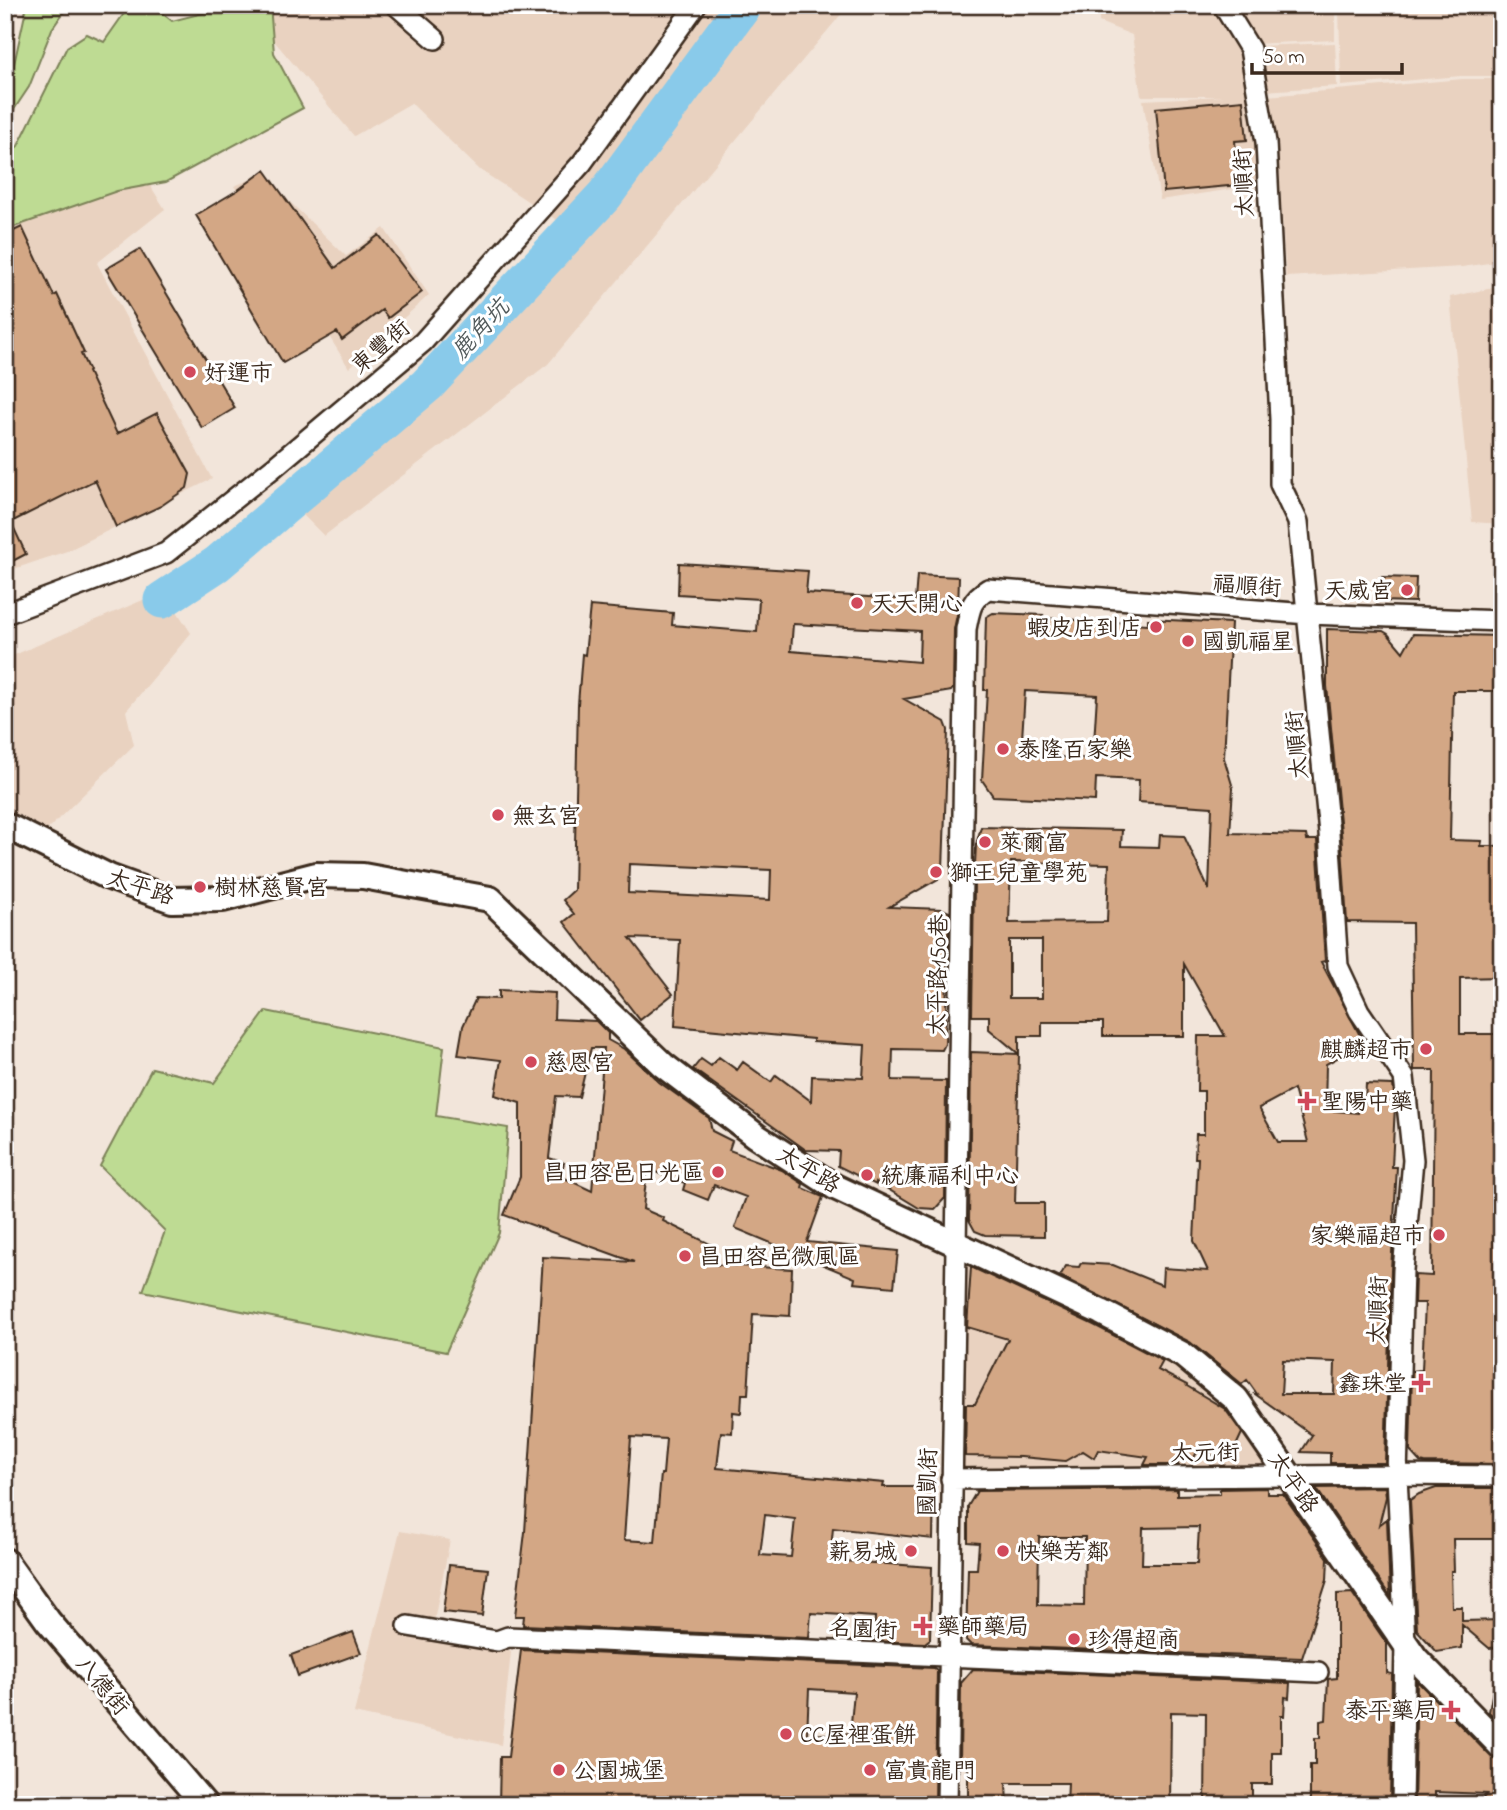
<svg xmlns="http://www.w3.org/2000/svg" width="1507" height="1810" font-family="'Indie Flower','LXGW WenKai TC',sans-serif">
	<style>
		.built { fill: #e9d2c0 }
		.green { fill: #bedb93; stroke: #7c8258; stroke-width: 2 }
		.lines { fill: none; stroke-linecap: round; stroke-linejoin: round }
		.river { stroke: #89caea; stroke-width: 37 }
		.building { fill: #d3a785; stroke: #3b2a1e; stroke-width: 2; fill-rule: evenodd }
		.minor-casing { stroke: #3b2a1e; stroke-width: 24 }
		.tertiary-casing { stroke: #3b2a1e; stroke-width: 30 }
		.minor { stroke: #fff; stroke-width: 19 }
		.tertiary { stroke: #fff; stroke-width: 24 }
		.poi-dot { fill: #d1495b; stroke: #fff; stroke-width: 2.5 }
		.labels { text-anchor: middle; stroke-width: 6; stroke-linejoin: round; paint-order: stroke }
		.street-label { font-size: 23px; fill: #3b2a1e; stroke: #fff }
		.poi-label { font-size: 23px; fill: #3b2a1e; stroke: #fff; text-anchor: start }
		.water-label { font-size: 24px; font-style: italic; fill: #525a5b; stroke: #fff }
	</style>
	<rect width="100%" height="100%" fill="#f2e5da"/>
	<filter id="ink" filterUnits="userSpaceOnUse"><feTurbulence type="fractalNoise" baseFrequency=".0143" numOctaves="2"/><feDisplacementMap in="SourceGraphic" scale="14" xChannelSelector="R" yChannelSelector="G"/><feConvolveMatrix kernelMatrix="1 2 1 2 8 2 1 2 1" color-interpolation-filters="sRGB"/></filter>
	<g filter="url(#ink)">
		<path class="built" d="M 269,5 L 849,5 L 548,364 L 324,536 L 298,510 L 502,318 L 581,236 L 480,170 L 411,103 L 354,136 L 265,30 Z
			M 1099,5 L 1210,5 L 1244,55 L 1259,185 L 1160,200 L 1143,100 L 1224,96 L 1141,96 L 1132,35 L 1099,22 Z
			M 1234,5 L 1323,5 L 1323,11 L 1335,12 L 1335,40 L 1254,44 Z
			M 1327,5 L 1502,5 L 1502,76 L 1461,76 L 1341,86 L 1339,8 Z
			M 1335,43 L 1337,86 L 1264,91 L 1258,46 Z
			M 1463,79 L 1502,79 L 1502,261 L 1462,267 L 1286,277 L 1280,187 L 1267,96 Z
			M 136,163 L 165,209 L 97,263 L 212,479 L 67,551 L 5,572 L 5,222 Z
			M 262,175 L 346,256 L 384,228 L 429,295 L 349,368 L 234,186 Z
			M 1502,286 L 1502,524 L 1472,522 L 1450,297 Z
			M 164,591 L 191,633 L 126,711 L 134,745 L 47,830 L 5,812 L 5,659 Z
			M 966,1259 L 1178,1359 L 1230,1405 L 1269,1471 L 956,1467 Z
			M 1391,1483 L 1399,1623 L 1305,1486 Z
			M 400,1531 L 450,1540 L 434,1621 L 511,1652 L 501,1745 L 354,1713 Z"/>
		<path class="green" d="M 27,5 L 68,6 L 52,29 L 29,87 L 5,123 L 5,90 L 9,87 Z
			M 130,5 L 152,5 L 172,21 L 234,5 L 270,5 L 274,53 L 303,108 L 166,182 L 117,191 L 5,230 L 5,158 L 18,146 L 67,47 L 87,34 L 104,42 Z
			M 266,1011 L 444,1047 L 436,1116 L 508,1128 L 499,1233 L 446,1352 L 143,1291 L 165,1231 L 100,1166 L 152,1068 L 214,1083 Z"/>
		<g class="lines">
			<path class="river" d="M 162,600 L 217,564 L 427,385 L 605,195 L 744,5"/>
		</g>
		<path class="building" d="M 1243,100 L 1247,140 L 1235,141 L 1239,185 L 1164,192 L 1156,108 Z
			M 265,170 L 335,268 L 379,235 L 422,292 L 388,318 L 382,310 L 342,340 L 337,332 L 283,363 L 196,215 L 238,190 Z
			M 22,227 L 54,296 L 57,294 L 84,353 L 81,354 L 89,371 L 88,372 L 117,434 L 157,413 L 190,474 L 187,488 L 161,506 L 116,527 L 95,480 L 11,522 L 26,554 L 5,565 L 5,235 Z
			M 140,249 L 235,408 L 202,428 L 106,269 Z
			M 679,563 L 808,571 L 806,593 L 915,600 L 917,575 L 959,577 L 958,610 L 954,629 L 953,688 L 951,691 L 904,699 L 945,722 L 948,730 L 943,869 L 938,879 L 889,907 L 942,909 L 949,912 L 945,1044 L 942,1050 L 893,1049 L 892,1080 L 946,1081 L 945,1198 L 935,1209 L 919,1208 L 876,1182 L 876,1185 L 838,1166 L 839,1151 L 806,1150 L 693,1069 L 701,1059 L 711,1066 L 719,1057 L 737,1070 L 743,1062 L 771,1082 L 776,1075 L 811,1101 L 812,1076 L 863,1078 L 865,1045 L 813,1042 L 813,1039 L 675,1026 L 680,940 L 630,938 L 673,994 L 640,1020 L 564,922 L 574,914 L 563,900 L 574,890 L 578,704 L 582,654 L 585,655 L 590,606 L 673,613 L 672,625 L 757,632 L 759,599 L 678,594 ZM 793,624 L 920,631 L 919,662 L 791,651 ZM 629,864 L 771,870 L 770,900 L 628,893 Z
			M 1380,577 L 1416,578 L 1415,602 L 1379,601 Z
			M 993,613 L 1043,615 L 1042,618 L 1148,624 L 1148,619 L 1231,623 L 1224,758 L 1233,788 L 1230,833 L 1306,835 L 1307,840 L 1317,840 L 1325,961 L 1321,962 L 1364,1043 L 1326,1064 L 1325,1110 L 1358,1113 L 1358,1103 L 1365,1103 L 1366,1084 L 1393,1085 L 1395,1105 L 1392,1167 L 1397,1167 L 1391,1270 L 1385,1463 L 1330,1463 L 1330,1453 L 1301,1452 L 1312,1435 L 1255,1394 L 1257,1394 L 1247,1380 L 1242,1384 L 1190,1342 L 1060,1276 L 1066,1266 L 1079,1267 L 1081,1263 L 1113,1265 L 1162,1285 L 1163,1268 L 1208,1271 L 1194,1241 L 1198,1158 L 1195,1158 L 1196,1134 L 1204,1134 L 1204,1091 L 1197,1091 L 1198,1036 L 1225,1036 L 1184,964 L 1184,1036 L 1103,1036 L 1103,1022 L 1042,1022 L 1042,1036 L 1019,1036 L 1019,1054 L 989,1029 L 989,1016 L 972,1016 L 974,883 L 976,845 L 981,827 L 1122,830 L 1121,846 L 1159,847 L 1160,835 L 1184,836 L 1209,890 L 1212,807 L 1138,802 L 1139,780 L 1096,778 L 1095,801 L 993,796 L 982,780 L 987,690 L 984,690 L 986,617 ZM 1025,691 L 1097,695 L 1093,759 L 1021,755 ZM 1011,862 L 1109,864 L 1107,922 L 1009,923 ZM 1009,940 L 1042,940 L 1042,998 L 1009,998 ZM 1294,1089 L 1308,1142 L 1278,1142 L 1259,1108 ZM 1283,1360 L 1335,1362 L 1334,1394 L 1281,1394 Z
			M 1327,629 L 1383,631 L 1388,634 L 1403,652 L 1413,634 L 1502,636 L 1502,691 L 1453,691 L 1450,840 L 1482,841 L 1481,846 L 1502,846 L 1502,977 L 1460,978 L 1460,1034 L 1502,1034 L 1502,1464 L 1425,1463 L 1420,1462 L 1410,1451 L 1412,1371 L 1422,1370 L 1425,1303 L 1414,1303 L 1415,1275 L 1432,1276 L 1434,1070 L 1414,1070 L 1412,923 L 1347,922 L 1341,832 L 1327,686 Z
			M 499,990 L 555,993 L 554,1019 L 596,1021 L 608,1033 L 608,1040 L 624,1049 L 659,1082 L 709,1118 L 712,1131 L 732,1141 L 729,1150 L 782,1170 L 803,1184 L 802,1188 L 823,1197 L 807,1242 L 898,1251 L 894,1287 L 854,1283 L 855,1278 L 735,1228 L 746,1197 L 714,1185 L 708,1200 L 683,1190 L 685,1183 L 647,1169 L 643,1209 L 664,1218 L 663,1221 L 714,1246 L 706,1264 L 792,1269 L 790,1316 L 753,1314 L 748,1394 L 742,1394 L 741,1413 L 733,1412 L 732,1433 L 721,1432 L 717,1468 L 884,1483 L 883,1487 L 934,1487 L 933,1539 L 833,1528 L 830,1560 L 932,1567 L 930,1639 L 925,1643 L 874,1641 L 875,1617 L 811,1613 L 809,1638 L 523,1625 L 524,1616 L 515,1616 L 525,1532 L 543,1257 L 634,1262 L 504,1215 L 520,1177 L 520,1103 L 495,1095 L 501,1060 L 458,1055 L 463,1026 L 476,998 L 499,999 ZM 591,1048 L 604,1048 L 592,1191 L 560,1176 L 564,1163 L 549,1158 L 556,1096 L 579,1097 ZM 631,1437 L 666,1439 L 663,1474 L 661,1474 L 655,1542 L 624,1540 ZM 765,1515 L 795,1519 L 791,1557 L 760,1555 Z
			M 971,1052 L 1019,1054 L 1015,1203 L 1044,1203 L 1044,1236 L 985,1235 L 975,1231 L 969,1220 Z
			M 971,1267 L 1094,1325 L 1163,1361 L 1158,1370 L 1187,1385 L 1187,1386 L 1225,1409 L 1242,1433 L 1230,1459 L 1197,1452 L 1193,1460 L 1178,1459 L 1178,1465 L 1144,1465 L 1148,1457 L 1098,1450 L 1094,1458 L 1083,1451 L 1065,1461 L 1021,1457 L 965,1456 L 966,1404 L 975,1404 L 1008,1339 L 967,1327 Z
			M 1385,1487 L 1386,1497 L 1379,1525 L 1387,1519 L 1390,1596 L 1316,1488 Z
			M 1267,1488 L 1267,1494 L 1283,1494 L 1328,1558 L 1327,1580 L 1302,1658 L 971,1645 L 966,1640 L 968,1569 L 977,1569 L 979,1543 L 968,1542 L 968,1506 L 977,1491 L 1177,1489 L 1177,1495 L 1220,1494 L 1220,1489 ZM 1199,1527 L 1197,1564 L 1142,1564 L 1143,1528 ZM 1039,1537 L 1085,1537 L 1084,1606 L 1038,1605 Z
			M 1436,1488 L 1502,1488 L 1502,1515 L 1498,1515 L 1496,1539 L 1453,1539 L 1454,1571 L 1451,1571 L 1452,1607 L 1462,1607 L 1462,1621 L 1502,1620 L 1502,1647 L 1489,1648 L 1462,1625 L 1462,1648 L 1437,1652 L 1417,1630 L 1410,1500 L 1419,1494 Z
			M 449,1565 L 488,1569 L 482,1616 L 443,1612 Z
			M 1352,1593 L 1387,1644 L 1387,1673 L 1392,1674 L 1390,1805 L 1310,1805 L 1310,1765 L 1315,1765 L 1315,1738 L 1320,1738 L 1320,1721 L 1326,1720 L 1328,1679 L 1337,1678 L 1337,1594 Z
			M 353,1632 L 361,1653 L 298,1676 L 291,1655 Z
			M 521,1650 L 934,1668 L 937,1670 L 935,1805 L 499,1805 L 500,1757 L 508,1757 ZM 809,1689 L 854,1692 L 850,1733 L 807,1735 Z
			M 973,1669 L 1290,1683 L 1289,1698 L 1285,1697 L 1284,1716 L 1281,1716 L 1281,1752 L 1272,1752 L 1272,1784 L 1252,1784 L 1252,1805 L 1205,1805 L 1206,1713 L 1171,1712 L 1170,1805 L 1067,1805 L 1068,1783 L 1006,1783 L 1007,1805 L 968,1805 L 968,1764 L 960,1763 L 961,1683 Z
			M 1417,1681 L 1491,1757 L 1502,1761 L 1502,1805 L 1476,1805 L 1487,1794 L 1435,1792 L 1435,1805 L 1414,1805 Z
			M 1494,1684 L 1502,1685 L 1502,1725 L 1489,1712 Z"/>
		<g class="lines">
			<g class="minor-casing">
				<path id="minor" d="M 396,5 L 435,39
					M 1223,5 L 1250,49 L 1266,142 L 1280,419 L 1280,484 L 1298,522 L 1329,833 L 1338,966 L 1359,1011 L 1404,1077 L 1413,1160 L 1403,1270 L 1397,1475 L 1405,1643 L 1402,1805
					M 5,614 L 166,553 L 273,468 L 423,342 L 582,163 L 696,5
					M 951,1479 L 1397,1475 L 1502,1476
					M 408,1626 L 497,1641 L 508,1637 L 1318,1672
					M 947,1805 L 966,629 C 970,610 970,600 988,589 L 1308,614 L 1502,621"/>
			</g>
			<g class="tertiary-casing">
				<path id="tertiary" d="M 5,825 L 109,877 L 172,900 L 223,899 L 316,875 L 363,876 L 490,899 L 663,1065 L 756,1136 L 835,1187 L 1101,1312 L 1183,1355 L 1236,1399 L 1416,1659 L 1502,1747
					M 5,1561 L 48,1621 L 205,1805"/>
			</g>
			<use href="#minor" class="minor"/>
			<use href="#tertiary" class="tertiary"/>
		</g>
	</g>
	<g class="poi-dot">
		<circle cx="190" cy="372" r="7"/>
		<circle cx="1407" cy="590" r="7"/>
		<circle cx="857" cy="603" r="7"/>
		<circle cx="1156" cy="627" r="7"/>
		<circle cx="1188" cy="641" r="7"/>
		<circle cx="1003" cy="749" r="7"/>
		<circle cx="498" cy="815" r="7"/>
		<circle cx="985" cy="842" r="7"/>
		<circle cx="936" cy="872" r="7"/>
		<circle cx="200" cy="887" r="7"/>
		<circle cx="1426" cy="1049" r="7"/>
		<circle cx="531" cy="1062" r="7"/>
		<path d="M1303.5 1090.5h7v7h7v7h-7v7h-7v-7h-7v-7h7z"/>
		<circle cx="718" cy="1172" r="7"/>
		<circle cx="867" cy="1175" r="7"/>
		<circle cx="1439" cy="1235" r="7"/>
		<circle cx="685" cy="1256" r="7"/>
		<path d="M1417.5 1372.5h7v7h7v7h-7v7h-7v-7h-7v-7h7z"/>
		<circle cx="911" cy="1551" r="7"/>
		<circle cx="1003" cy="1551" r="7"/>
		<path d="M919.5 1615.5h7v7h7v7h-7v7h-7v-7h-7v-7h7z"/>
		<circle cx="1074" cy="1639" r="7"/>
		<path d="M1447.5 1699.5h7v7h7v7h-7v7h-7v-7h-7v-7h7z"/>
		<circle cx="786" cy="1734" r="7"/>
		<circle cx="559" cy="1770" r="7"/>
		<circle cx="870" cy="1770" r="7"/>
	</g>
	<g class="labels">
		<g class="street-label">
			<text transform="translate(1243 183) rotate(-93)" y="8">太順街</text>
			<text transform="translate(380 346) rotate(-41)" y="8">東豐街</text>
			<text transform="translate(1247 585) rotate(4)" y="8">福順街</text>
			<text transform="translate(1296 745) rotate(-95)" y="8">太順街</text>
			<text transform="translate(141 886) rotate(18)" y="8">太平路</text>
			<text transform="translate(937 975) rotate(-89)" y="8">太平路150巷</text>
			<text transform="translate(809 1169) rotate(31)" y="8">太平路</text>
			<text transform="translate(1377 1310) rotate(-88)" y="8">太順街</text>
			<text transform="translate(1205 1452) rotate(-1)" y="8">太元街</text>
			<text transform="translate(927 1482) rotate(-89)" y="8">國凱街</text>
			<text transform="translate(1294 1482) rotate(55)" y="8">太平路</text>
			<text transform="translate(863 1628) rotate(3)" y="8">名園街</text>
			<text transform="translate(103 1685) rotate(50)" y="8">八德街</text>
		</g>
		<g class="poi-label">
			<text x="204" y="380">好運市</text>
			<text x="1393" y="598" text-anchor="end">天威宮</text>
			<text x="871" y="611">天天開心</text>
			<text x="1142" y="635" text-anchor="end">蝦皮店到店</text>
			<text x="1202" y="649">國凱福星</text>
			<text x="1017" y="757">泰隆百家樂</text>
			<text x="512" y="823">無玄宮</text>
			<text x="999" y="850">萊爾富</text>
			<text x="950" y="880">獅王兒童學苑</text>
			<text x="214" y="895">樹林慈賢宮</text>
			<text x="1412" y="1057" text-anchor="end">麒麟超市</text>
			<text x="545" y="1070">慈恩宮</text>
			<text x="1321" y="1109">聖陽中藥</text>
			<text x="704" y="1180" text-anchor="end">昌田容邑日光區</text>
			<text x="881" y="1183">統廉福利中心</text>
			<text x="1425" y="1243" text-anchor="end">家樂福超市</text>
			<text x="699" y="1264">昌田容邑微風區</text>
			<text x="1407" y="1391" text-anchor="end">鑫珠堂</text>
			<text x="897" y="1559" text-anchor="end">薪易城</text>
			<text x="1017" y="1559">快樂芳鄰</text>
			<text x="937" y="1634">藥師藥局</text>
			<text x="1088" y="1647">珍得超商</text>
			<text x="1437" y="1718" text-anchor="end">泰平藥局</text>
			<text x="800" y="1742">CC屋裡蛋餅</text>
			<text x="573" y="1778">公園城堡</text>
			<text x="884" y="1778">富貴龍門</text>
		</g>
		<g class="water-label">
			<text transform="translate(480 329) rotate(-47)" y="8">鹿角坑</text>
		</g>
	</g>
	<rect width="1507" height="1810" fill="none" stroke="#fff" stroke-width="28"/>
	<rect x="14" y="14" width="1479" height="1782" fill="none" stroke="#3b2a1e" stroke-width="2.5" filter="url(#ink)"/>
	<path d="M1252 63v10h150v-10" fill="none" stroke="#3b2a1e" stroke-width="3.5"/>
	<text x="1262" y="63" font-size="21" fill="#3b2a1e" stroke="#ffffff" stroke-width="5" paint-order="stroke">50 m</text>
</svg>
